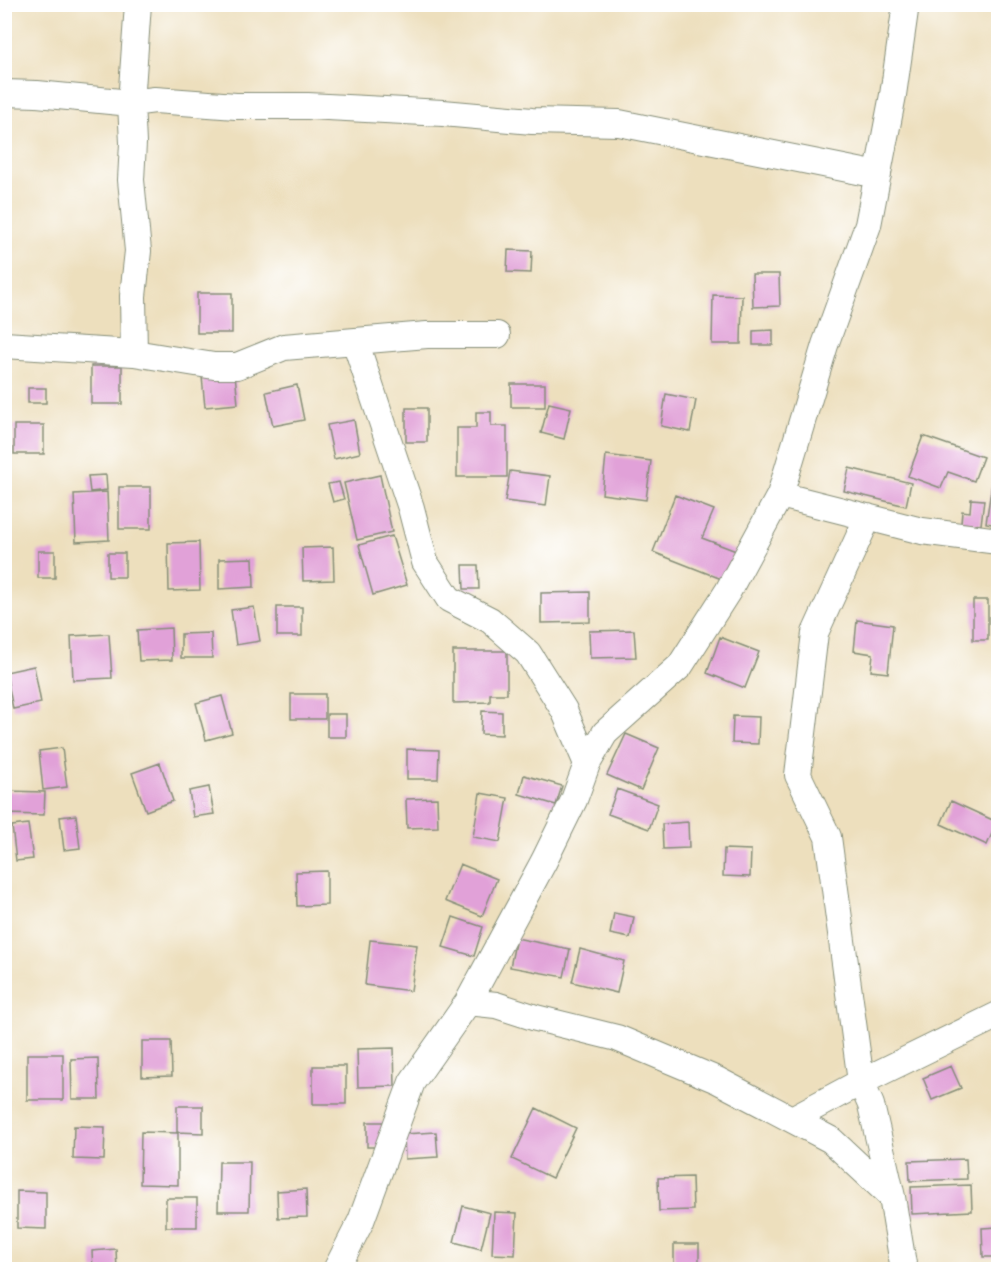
<svg xmlns="http://www.w3.org/2000/svg" width="1003" height="1274" font-family="'Indie Flower',sans-serif">
	<style>
		.building { fill: #e1a1d8 }
		.lines { fill: none; stroke-linecap: round; stroke-linejoin: round }
		.street-casing { stroke: #868e78; stroke-width: 28 }
		.street { stroke: #fff; stroke-width: 26 }
	</style>
	<rect width="100%" height="100%" fill="#fff"/>
	<filter id="ink" filterUnits="userSpaceOnUse"><feTurbulence type="fractalNoise" baseFrequency=".0167" numOctaves="2"/><feDisplacementMap in="SourceGraphic" scale="12" xChannelSelector="R" yChannelSelector="G"/><feConvolveMatrix kernelMatrix="1 2 1 2 8 2 1 2 1" color-interpolation-filters="sRGB"/></filter>
	<filter id="wash" filterUnits="userSpaceOnUse"><feTurbulence type="fractalNoise" baseFrequency=".008" numOctaves="4" result="noise"/><feDisplacementMap in="SourceGraphic" scale="24" xChannelSelector="R" yChannelSelector="G"/><feGaussianBlur stdDeviation="1.35" result="paint"/><feColorMatrix in="noise" values="0 0 0 0 0 0 0 0 0 0 0 0 0 0 0 0 0 1.4 0 .05"/><feComposite in="paint" operator="in"/></filter>
	<g filter="url(#wash)">
		<rect width="100%" height="100%" fill="#eddfbd"/>
		<g id="blocks">
			<path class="building" d="M 508,250 L 532,251 L 531,273 L 507,272 Z
				M 752,274 L 779,274 L 780,306 L 753,307 Z
				M 197,293 L 232,293 L 232,333 L 197,333 Z
				M 713,295 L 742,296 L 741,344 L 712,344 Z
				M 773,330 L 773,345 L 753,345 L 753,331 Z
				M 91,366 L 122,366 L 122,404 L 91,404 Z
				M 235,374 L 238,404 L 205,407 L 202,377 Z
				M 511,384 L 545,384 L 545,407 L 511,407 Z
				M 297,385 L 304,420 L 273,426 L 266,392 Z
				M 28,388 L 46,388 L 46,403 L 28,403 Z
				M 666,394 L 696,400 L 690,432 L 661,426 Z
				M 549,403 L 571,408 L 564,439 L 541,433 Z
				M 406,408 L 427,408 L 427,442 L 406,442 Z
				M 476,412 L 491,412 L 491,426 L 507,426 L 507,477 L 457,477 L 457,428 L 476,428 Z
				M 354,420 L 360,453 L 334,459 L 327,425 Z
				M 14,425 L 44,425 L 44,454 L 14,454 Z
				M 923,436 L 983,457 L 974,481 L 948,472 L 941,488 L 908,476 Z
				M 606,455 L 651,461 L 646,500 L 602,494 Z
				M 849,468 L 911,483 L 906,506 L 844,491 Z
				M 510,471 L 550,476 L 546,506 L 505,501 Z
				M 106,475 L 107,490 L 90,492 L 88,476 Z
				M 380,475 L 392,532 L 357,540 L 344,483 Z
				M 993,477 L 998,478 L 998,525 L 986,523 Z
				M 339,482 L 344,499 L 333,502 L 328,484 Z
				M 119,487 L 151,487 L 151,529 L 119,529 Z
				M 107,492 L 109,540 L 76,542 L 74,494 Z
				M 675,495 L 714,510 L 702,538 L 736,551 L 724,580 L 653,552 Z
				M 971,499 L 984,500 L 981,525 L 961,523 L 962,511 L 970,512 Z
				M 392,536 L 407,585 L 373,595 L 359,545 Z
				M 199,542 L 200,590 L 169,591 L 168,543 Z
				M 333,547 L 334,580 L 303,581 L 302,548 Z
				M 38,551 L 55,551 L 55,578 L 38,578 Z
				M 108,553 L 125,553 L 125,577 L 108,577 Z
				M 253,558 L 254,587 L 219,589 L 219,559 Z
				M 463,565 L 478,565 L 479,589 L 464,589 Z
				M 590,592 L 590,622 L 541,623 L 541,593 Z
				M 973,600 L 988,600 L 988,640 L 973,640 Z
				M 254,607 L 260,641 L 236,645 L 231,610 Z
				M 277,607 L 302,607 L 302,636 L 277,636 Z
				M 857,620 L 893,625 L 888,673 L 871,671 L 873,654 L 854,651 Z
				M 171,628 L 172,660 L 139,661 L 137,630 Z
				M 634,630 L 636,657 L 590,658 L 589,631 Z
				M 211,633 L 212,658 L 181,658 L 181,634 Z
				M 109,634 L 112,678 L 73,680 L 71,636 Z
				M 720,637 L 759,652 L 745,688 L 707,673 Z
				M 453,651 L 507,651 L 507,694 L 490,694 L 490,702 L 453,703 Z
				M 34,666 L 41,703 L 13,709 L 6,672 Z
				M 291,694 L 325,694 L 325,719 L 291,719 Z
				M 222,696 L 232,733 L 206,740 L 196,703 Z
				M 482,711 L 502,712 L 502,735 L 481,734 Z
				M 327,714 L 346,714 L 346,737 L 327,737 Z
				M 733,716 L 759,717 L 758,744 L 732,743 Z
				M 626,734 L 659,748 L 641,790 L 607,775 Z
				M 62,748 L 67,787 L 43,790 L 39,751 Z
				M 407,749 L 439,750 L 438,779 L 407,779 Z
				M 160,763 L 173,801 L 146,811 L 132,773 Z
				M 524,775 L 562,786 L 556,805 L 519,794 Z
				M 209,787 L 214,814 L 193,817 L 189,791 Z
				M 617,789 L 658,804 L 649,829 L 608,814 Z
				M 6,791 L 45,792 L 44,815 L 5,814 Z
				M 480,793 L 508,798 L 500,842 L 473,837 Z
				M 437,798 L 438,827 L 407,828 L 406,799 Z
				M 951,801 L 997,822 L 987,845 L 941,824 Z
				M 76,815 L 80,848 L 64,850 L 60,817 Z
				M 688,822 L 689,848 L 663,849 L 662,824 Z
				M 28,824 L 33,859 L 16,861 L 12,826 Z
				M 724,849 L 751,850 L 750,877 L 723,876 Z
				M 460,864 L 497,879 L 482,916 L 445,901 Z
				M 327,871 L 327,905 L 297,906 L 296,872 Z
				M 614,913 L 634,917 L 630,938 L 610,934 Z
				M 453,917 L 483,927 L 474,956 L 443,947 Z
				M 516,938 L 570,949 L 564,977 L 510,967 Z
				M 370,940 L 417,945 L 411,991 L 365,985 Z
				M 580,949 L 624,961 L 617,993 L 572,982 Z
				M 142,1041 L 171,1041 L 172,1076 L 142,1077 Z
				M 394,1048 L 395,1086 L 358,1087 L 357,1049 Z
				M 27,1054 L 63,1054 L 63,1100 L 27,1100 Z
				M 98,1058 L 99,1099 L 72,1099 L 71,1059 Z
				M 313,1066 L 346,1066 L 346,1104 L 313,1104 Z
				M 951,1066 L 961,1088 L 932,1100 L 923,1078 Z
				M 177,1106 L 203,1106 L 203,1133 L 177,1132 Z
				M 536,1108 L 576,1128 L 552,1178 L 512,1159 Z
				M 367,1122 L 383,1122 L 383,1147 L 367,1147 Z
				M 74,1126 L 105,1127 L 104,1160 L 73,1159 Z
				M 141,1132 L 178,1133 L 178,1185 L 140,1184 Z
				M 436,1132 L 438,1157 L 405,1159 L 404,1134 Z
				M 966,1159 L 967,1179 L 910,1181 L 909,1161 Z
				M 219,1162 L 250,1162 L 249,1211 L 218,1211 Z
				M 692,1177 L 693,1210 L 659,1211 L 658,1178 Z
				M 971,1185 L 972,1211 L 912,1214 L 911,1187 Z
				M 306,1189 L 307,1217 L 278,1218 L 277,1191 Z
				M 17,1191 L 46,1192 L 46,1229 L 17,1228 Z
				M 166,1198 L 197,1198 L 197,1227 L 166,1227 Z
				M 463,1206 L 490,1213 L 481,1249 L 454,1242 Z
				M 494,1212 L 517,1213 L 515,1255 L 492,1254 Z
				M 998,1227 L 998,1257 L 983,1257 L 982,1228 Z
				M 674,1244 L 699,1244 L 699,1270 L 674,1270 Z
				M 116,1249 L 117,1270 L 93,1270 L 92,1251 Z"/>
		</g>
	</g>
	<g filter="url(#ink)">
		<use href="#blocks" fill-opacity="0" stroke="#868e78" stroke-width="1.5"/>
		<g class="lines">
			<g class="street-casing">
				<path id="street" d="M 4,93 L 37,94 L 131,103 L 138,4
					M 355,341 L 411,508 L 425,562 L 449,599 L 490,620 L 528,653 L 564,710 L 587,764
					M 4,345 L 134,353 L 214,366 L 237,366 L 284,347 L 427,335 L 497,335
					M 134,353 L 133,296 L 138,251 L 131,180 L 133,143 L 131,103 L 155,100 L 236,106 L 308,106 L 443,113 L 532,121 L 619,123 L 878,175
					M 780,495 L 922,531 L 998,541
					M 868,517 L 815,633 L 798,775 L 828,837 L 861,1082 L 998,1015
					M 468,1002 L 496,1005 L 536,1018 L 617,1038 L 717,1080 L 831,1140 L 892,1197 L 904,1270
					M 792,1119 L 861,1082 L 871,1105 L 892,1197
					M 336,1270 L 361,1221 L 412,1082 L 468,1002 L 544,861 L 574,800 L 587,764 L 605,733 L 680,666 L 728,591 L 780,495 L 825,345 L 868,225 L 893,95 L 906,4"/>
			</g>
			<use href="#street" class="street"/>
		</g>
	</g>
	<rect width="1003" height="1274" fill="none" stroke="#fff" stroke-width="24"/>
</svg>
